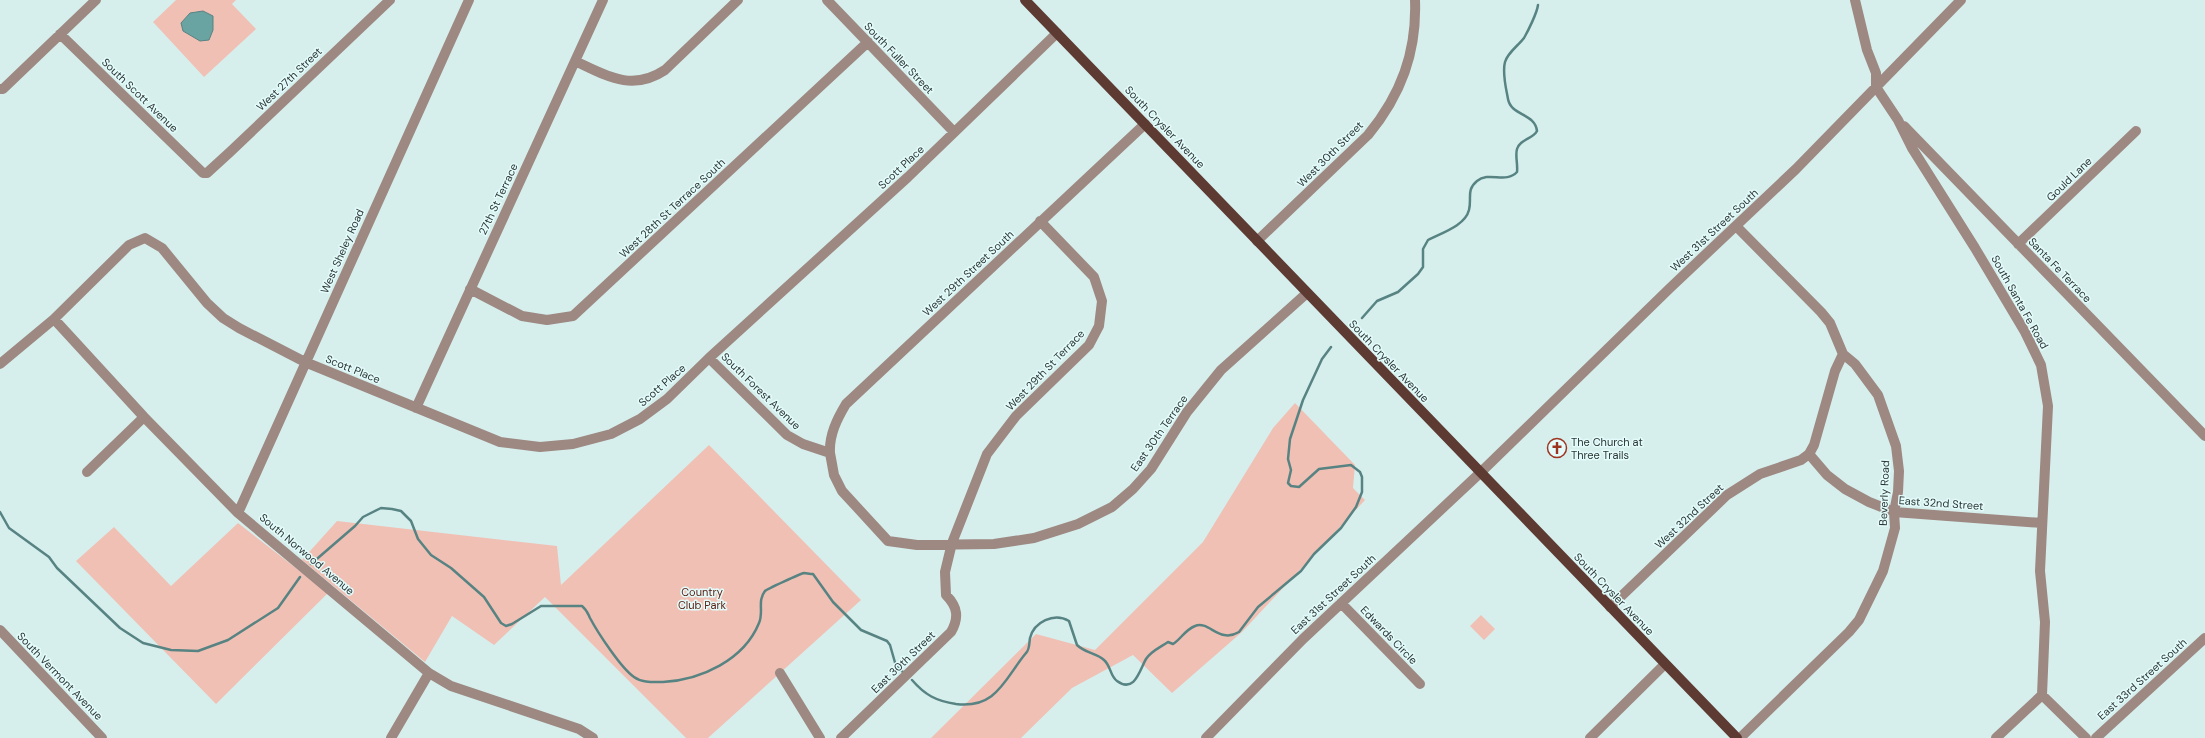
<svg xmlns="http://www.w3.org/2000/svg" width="2205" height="738" font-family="'DM Sans',sans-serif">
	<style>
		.green { fill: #f0c0b5 }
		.water { fill: #69a4a3; stroke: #578382 }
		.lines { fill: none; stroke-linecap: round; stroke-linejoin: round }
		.stream { stroke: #578382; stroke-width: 2.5 }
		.minor { stroke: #9d8882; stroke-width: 10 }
		.major { stroke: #5d3a32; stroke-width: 10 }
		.labels { text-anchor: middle; stroke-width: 3; stroke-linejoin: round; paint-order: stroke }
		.street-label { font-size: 11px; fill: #2c3635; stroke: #e3fcfb }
		.poi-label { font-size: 11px; fill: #2c3635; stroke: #e3fcfb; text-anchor: start }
		.park-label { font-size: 11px; fill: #5d2014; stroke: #e3fcfb }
	</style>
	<rect width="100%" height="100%" fill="#d6efed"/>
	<path class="green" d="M 176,0 L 236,0 L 232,4 L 256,29 L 204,77 L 153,22 Z
		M 1295,403 L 1355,465 L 1353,488 L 1365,500 L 1242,632 L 1172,693 L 1133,655 L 1072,688 L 1021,738 L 931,738 L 1036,634 L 1095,650 L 1203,542 L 1273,428 Z
		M 709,445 L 861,600 L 708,738 L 686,738 L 545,597 L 494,645 L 452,616 L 425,662 L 302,560 L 337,521 L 557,546 L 561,585 Z
		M 238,523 L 328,593 L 216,704 L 76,561 L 114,527 L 171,586 Z
		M 1481,615 L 1495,629 L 1484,640 L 1470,626 Z"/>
	<path class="water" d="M 203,11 L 213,16 L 213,30 L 209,40 L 200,41 L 183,31 L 181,23 L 190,13 Z"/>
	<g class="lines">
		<path class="stream" d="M 1362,318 L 1377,301 L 1398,292 L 1418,274 L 1423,267 L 1423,249 L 1428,240 C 1441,233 1465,226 1469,210 C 1472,198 1466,190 1477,181 C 1489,171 1506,184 1517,172 C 1518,164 1515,156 1517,149 C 1520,139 1533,139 1537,131 C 1535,113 1511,116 1508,99 C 1506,88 1502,73 1505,62 C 1508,52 1518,46 1524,38 C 1528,31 1537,13 1538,5
			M 0,512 L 9,528 L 49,557 L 57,568 L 120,628 L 143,643 L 171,650 L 198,651 L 228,640 L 278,608 L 300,577
			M 311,564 L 355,526 L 363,517 L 381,508 L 392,509 L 401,511 L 411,521 L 418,539 L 431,555 L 451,568 L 484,597 L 501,623 L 506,626 L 512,624 L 541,606 L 582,606 C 587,610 588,614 590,618 C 598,633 621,668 634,677 C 642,683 653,682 663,682 C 701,680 744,660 759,623 C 764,612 757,601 765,591 C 767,589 800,574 804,573 C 806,573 810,574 813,574 L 833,602 L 861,630 L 887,641 L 890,645 L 896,666 L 903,672
			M 912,680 C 925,695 936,701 956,704 C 997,709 1005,678 1026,653 C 1030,649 1029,643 1030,638 C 1034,622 1054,612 1069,621 L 1077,645 C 1085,653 1096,653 1104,660 C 1111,666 1110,676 1117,681 C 1135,694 1140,669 1146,659 C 1151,651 1161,647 1168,642 L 1173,644 C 1181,639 1185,630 1195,626 C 1209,620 1219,644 1239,632 L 1258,607 L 1301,571 L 1314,554 L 1341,528 L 1356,507 L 1362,492 L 1362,477 L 1360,472 L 1351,465 L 1319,469 L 1299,487 L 1291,486 L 1288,483 L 1291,470 L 1288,459 L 1290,439 L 1303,400 L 1322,359 L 1331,347"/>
		<path class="minor" d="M 827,0 L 954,132
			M 1855,0 L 1867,50 L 1876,73 L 1876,87 L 1898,120 L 1912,148 L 1975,248 L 2025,332 L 2041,365 L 2048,406 L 2040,571 L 2045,622 L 2042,695
			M 60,34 L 203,173 L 207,173 L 230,152 L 390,0
			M 575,61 C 607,76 632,92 665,70 L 738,0
			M 0,89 L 3,89 L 96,0
			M 1904,126 L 2205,436
			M 1736,226 L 1821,312 L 1830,323 L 1843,354 L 1855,364 L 1878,395 L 1896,446 L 1899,471 L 1898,492 L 1894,512 L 1895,528 L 1883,571 L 1859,620 L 1849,632 L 1740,738
			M 1257,241 L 1368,135 C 1401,95 1417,52 1415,0
			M 2018,244 L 2136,131
			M 470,289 L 522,316 L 547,320 L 573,316 L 868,42
			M 54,319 L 144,417 L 238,513 L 429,673 L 451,686 L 579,729 L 593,738
			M 709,358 L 787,435 L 803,444 L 830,453 L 834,475 L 842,491 L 888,541 L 917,545 L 994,544 L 1034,538 L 1078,524 L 1112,507 L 1133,489 L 1151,469 L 1187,412 L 1221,370 L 1307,293
			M 0,364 L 54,319 L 129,245 L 145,238 L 162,248 L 207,303 L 223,318 L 239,328 L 305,362 L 500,442 L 540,447 L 573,444 L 611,434 L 640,419 L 667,399 L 709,358 L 908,177 L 1057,33
			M 416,408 L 603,0
			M 830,453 C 829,435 837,419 846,404 L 1145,124
			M 1809,454 L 1827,475 L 1845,489 L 1869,502 L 1894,512 L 2042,523
			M 87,472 L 144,417
			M 238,513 L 469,0
			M 1341,603 L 1420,684
			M 1610,607 L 1727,495 L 1760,474 L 1801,460 L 1809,454 L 1814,445 L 1835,371 L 1843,354
			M 0,630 L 102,738
			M 780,673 L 820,738
			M 2042,695 L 2086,738
			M 391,738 L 429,673
			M 841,738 L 951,632 C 959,618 958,607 946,595 L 945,572 L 952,543 L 987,454 L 1016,416 L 1089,345 L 1099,326 L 1102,301 L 1094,277 L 1040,221
			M 1206,738 L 1303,639 L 1480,473 L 1670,288 L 1796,169 L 1961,0
			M 1590,738 L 1665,664
			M 1996,738 L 2042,695
			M 2096,738 L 2205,638"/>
		<path class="major" d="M 1025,0 L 1737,738"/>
	</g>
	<defs>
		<g id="church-ring" transform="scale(1)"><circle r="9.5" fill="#e3fcfb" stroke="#9e341f" stroke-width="1.5"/><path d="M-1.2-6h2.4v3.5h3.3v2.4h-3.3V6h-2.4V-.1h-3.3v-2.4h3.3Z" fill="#9e341f"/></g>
	</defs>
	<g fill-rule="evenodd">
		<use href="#church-ring" x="1557" y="448"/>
	</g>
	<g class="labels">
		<g class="street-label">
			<text transform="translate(899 58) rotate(46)" y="4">South Fuller Street</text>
			<text transform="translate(289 79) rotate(-44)" y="4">West 27th Street</text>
			<text transform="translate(140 95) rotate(44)" y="4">South Scott Avenue</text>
			<text transform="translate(1165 127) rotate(46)" y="4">South Crysler Avenue</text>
			<text transform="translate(1330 154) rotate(-45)" y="4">West 30th Street</text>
			<text transform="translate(901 167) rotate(-43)" y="4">Scott Place</text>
			<text transform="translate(2069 179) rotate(-44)" y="4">Gould Lane</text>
			<text transform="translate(498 199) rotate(-65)" y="4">27th St Terrace</text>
			<text transform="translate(672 208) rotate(-43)" y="4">West 28th St Terrace South</text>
			<text transform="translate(1714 230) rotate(-43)" y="4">West 31st Street South</text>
			<text transform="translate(342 251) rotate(-66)" y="4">West Sheley Road</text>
			<text transform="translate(2060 270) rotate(46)" y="4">Santa Fe Terrace</text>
			<text transform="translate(968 273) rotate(-43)" y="4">West 29th Street South</text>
			<text transform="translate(2020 302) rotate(61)" y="4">South Santa Fe Road</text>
			<text transform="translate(1389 361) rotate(46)" y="4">South Crysler Avenue</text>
			<text transform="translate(353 369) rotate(22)" y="4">Scott Place</text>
			<text transform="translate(1045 370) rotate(-46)" y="4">West 29th St Terrace</text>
			<text transform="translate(662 385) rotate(-41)" y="4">Scott Place</text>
			<text transform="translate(761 391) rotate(44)" y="4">South Forest Avenue</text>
			<text transform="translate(1159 433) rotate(-55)" y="4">East 30th Terrace</text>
			<text transform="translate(1884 493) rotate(-88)" y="4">Beverly Road</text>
			<text transform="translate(1941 503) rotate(4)" y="4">East 32nd Street</text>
			<text transform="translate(1689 516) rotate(-43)" y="4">West 32nd Street</text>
			<text transform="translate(307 554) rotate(40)" y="4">South Norwood Avenue</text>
			<text transform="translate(1333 594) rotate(-43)" y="4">East 31st Street South</text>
			<text transform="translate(1614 594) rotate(46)" y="4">South Crysler Avenue</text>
			<text transform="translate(1389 635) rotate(46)" y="4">Edwards Circle</text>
			<text transform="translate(903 662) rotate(-44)" y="4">East 30th Street</text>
			<text transform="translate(60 676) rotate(46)" y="4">South Vermont Avenue</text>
			<text transform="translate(2142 679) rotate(-42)" y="4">East 33rd Street South</text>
		</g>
		<g class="poi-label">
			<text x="1571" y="446">The Church at<tspan x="1571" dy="13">Three Trails</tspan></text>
		</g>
		<g class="park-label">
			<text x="702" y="596">Country<tspan x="702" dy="13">Club Park</tspan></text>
		</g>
	</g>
</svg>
